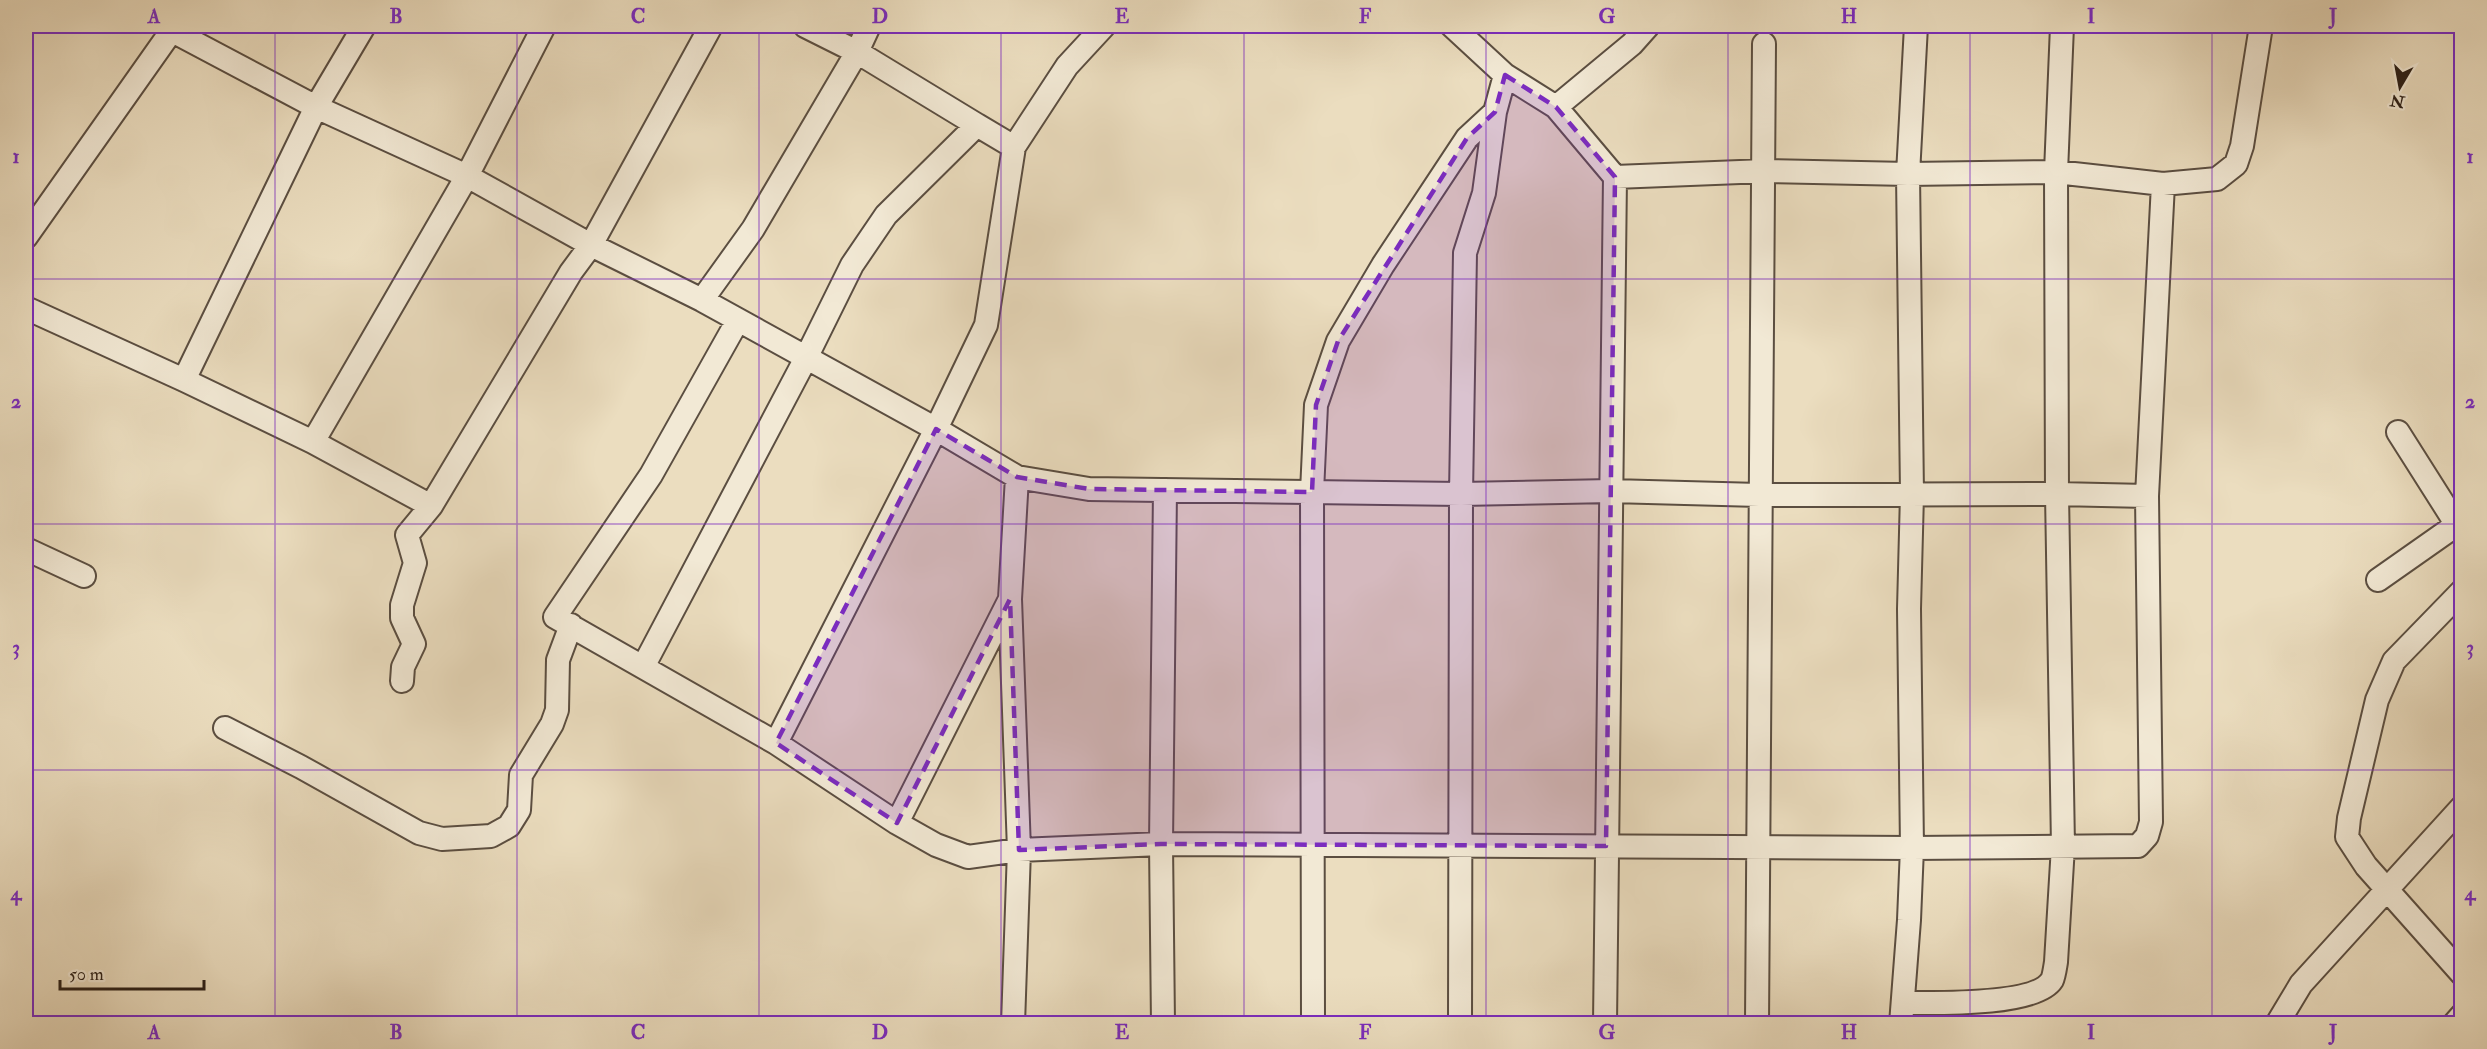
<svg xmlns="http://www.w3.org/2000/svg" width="2487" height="1049" font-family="'IM FELL Double Pica',serif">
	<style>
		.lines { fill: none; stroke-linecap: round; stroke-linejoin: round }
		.minor-casing { stroke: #5b4e41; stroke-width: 26 }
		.minor { stroke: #f2e9d5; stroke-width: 22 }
		.marked { fill: #7b2cbf; fill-opacity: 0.2; stroke: #7b2cbf; stroke-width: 4.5; stroke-dasharray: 12 8; stroke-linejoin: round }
		.grid { fill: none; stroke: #7b2cbf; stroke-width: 1.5; stroke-opacity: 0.55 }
		.neatline { fill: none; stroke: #7b2cbf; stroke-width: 2 }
		.grid-label { font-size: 20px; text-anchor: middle; font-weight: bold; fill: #7b2cbf }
	</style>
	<rect width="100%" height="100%" fill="#ebddbf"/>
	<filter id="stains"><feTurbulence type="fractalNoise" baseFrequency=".00333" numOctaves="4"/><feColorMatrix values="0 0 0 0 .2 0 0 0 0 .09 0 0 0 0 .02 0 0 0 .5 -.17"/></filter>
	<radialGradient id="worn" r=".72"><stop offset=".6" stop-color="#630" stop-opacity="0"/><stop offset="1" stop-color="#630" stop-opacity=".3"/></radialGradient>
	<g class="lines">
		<g class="minor-casing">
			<path id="minor" d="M 163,26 L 316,107 L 467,176 L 591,245 L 702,300 L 936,429 L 1017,477 L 1089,489 L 1461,494 L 1611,491 L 1759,495 L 2057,494 L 2147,496
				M 805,26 L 857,52 L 977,125
				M 1452,26 L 1505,75 L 1556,107 L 1615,177 L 1605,1024
				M 1556,107 L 1632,44 L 1648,26
				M 1615,177 L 1765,171 L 1908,174 L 2056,172 L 2163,184 L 2217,179 L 2236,164 L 2242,146 L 2261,26
				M 26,237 L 175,26
				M 702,300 L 753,229 L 857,52 L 869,26
				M 26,308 L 184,380 L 313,442 L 431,506 L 571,272 L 591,245 L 711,26
				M 738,320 L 651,475 L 555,617 L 776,743 L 897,823 L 936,845 L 968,857 L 1019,850 L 1161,844 L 1912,848 L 2138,846 L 2147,836 L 2151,822 L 2147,496 L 2163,184
				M 184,380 L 316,107 L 364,26
				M 2398,432 L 2462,533
				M 313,442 L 467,176 L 544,26
				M 26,549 L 84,576
				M 2378,580 L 2462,521
				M 2462,591 L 2394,661 L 2377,700 L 2349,818 L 2347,837 L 2366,866 L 2462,974
				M 643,667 L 806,358 L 852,265 L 886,215 L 977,125 L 1014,147
				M 402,681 L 403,667 L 414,644 L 402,618 L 402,605 L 415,563 L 407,535 L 431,506
				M 225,728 L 301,767 L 419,833 L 442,839 L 491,836 L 509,826 L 519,810 L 521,775 L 552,724 L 557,710 L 558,660 L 571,625
				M 776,743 L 936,429 L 986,325 L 1014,147 L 1067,66 L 1104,26
				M 897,823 L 1009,601
				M 1904,1003 C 1934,1003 2036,1006 2052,980 C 2054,976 2055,968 2056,962 L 2063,846 L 2057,494 L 2056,172 L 2062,26
				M 1013,1024 L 1019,850 L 1010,599 L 1017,477
				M 1163,1024 L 1161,844 L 1165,490
				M 1313,1024 L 1312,492 L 1316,405 L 1338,341 L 1383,265 L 1467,138 L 1495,112
				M 1460,1024 L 1461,494 L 1465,253 L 1484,193 L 1495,112 L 1505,75
				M 1757,1024 L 1764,44
				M 1901,1024 L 1909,920 L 1912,848 L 1909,609 L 1912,494 L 1908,174 L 1916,26
				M 2277,1024 L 2301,984 L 2462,807
				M 2454,1024 L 2462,1015"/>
		</g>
		<use href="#minor" class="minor"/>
	</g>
	<path class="marked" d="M 1505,75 L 1556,107 L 1615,177 L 1606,846 L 1161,844 L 1019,850 L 1010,599 L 897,823 L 776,743 L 936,429 L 1017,477 L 1089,489 L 1312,492 L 1316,405 L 1338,341 L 1467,138 L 1495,112 Z"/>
	<path class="grid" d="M 275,26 L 275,1024M 517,26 L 517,1024M 759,26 L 759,1024M 1001,26 L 1001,1024M 1244,26 L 1244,1024M 1486,26 L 1486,1024M 1728,26 L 1728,1024M 1970,26 L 1970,1024M 2212,26 L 2212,1024M 26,279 L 2462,279M 26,524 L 2462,524M 26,770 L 2462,770"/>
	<rect width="2487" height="1049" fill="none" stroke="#ebddbf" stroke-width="66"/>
	<g transform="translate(2400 87) rotate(190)" stroke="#f2e9d5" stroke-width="4.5" paint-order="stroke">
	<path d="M0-4.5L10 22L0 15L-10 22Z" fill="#2b1f17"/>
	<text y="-9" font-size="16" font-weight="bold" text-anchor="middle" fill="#2b1f17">N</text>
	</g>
	<path d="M60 980v9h144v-9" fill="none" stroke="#2b1f17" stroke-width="3"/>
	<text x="69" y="980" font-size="18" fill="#2b1f17" stroke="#f2e9d5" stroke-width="4.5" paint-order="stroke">50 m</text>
	<rect x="33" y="33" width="2421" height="983" class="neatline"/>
	<g class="grid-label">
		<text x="154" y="23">A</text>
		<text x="396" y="23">B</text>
		<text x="638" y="23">C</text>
		<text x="880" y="23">D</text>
		<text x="1122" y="23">E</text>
		<text x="1365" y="23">F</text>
		<text x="1607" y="23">G</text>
		<text x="1849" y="23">H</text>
		<text x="2091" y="23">I</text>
		<text x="2333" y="23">J</text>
		<text x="16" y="163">1</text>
		<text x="2470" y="163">1</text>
		<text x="16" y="408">2</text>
		<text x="2470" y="408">2</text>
		<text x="16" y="654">3</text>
		<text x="2470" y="654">3</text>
		<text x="16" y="900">4</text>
		<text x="2470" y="900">4</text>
		<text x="154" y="1039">A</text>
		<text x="396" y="1039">B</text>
		<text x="638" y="1039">C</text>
		<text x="880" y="1039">D</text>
		<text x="1122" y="1039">E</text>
		<text x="1365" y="1039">F</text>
		<text x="1607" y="1039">G</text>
		<text x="1849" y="1039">H</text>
		<text x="2091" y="1039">I</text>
		<text x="2333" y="1039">J</text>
	</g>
	<rect width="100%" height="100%" filter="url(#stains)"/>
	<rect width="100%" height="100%" fill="url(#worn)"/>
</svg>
